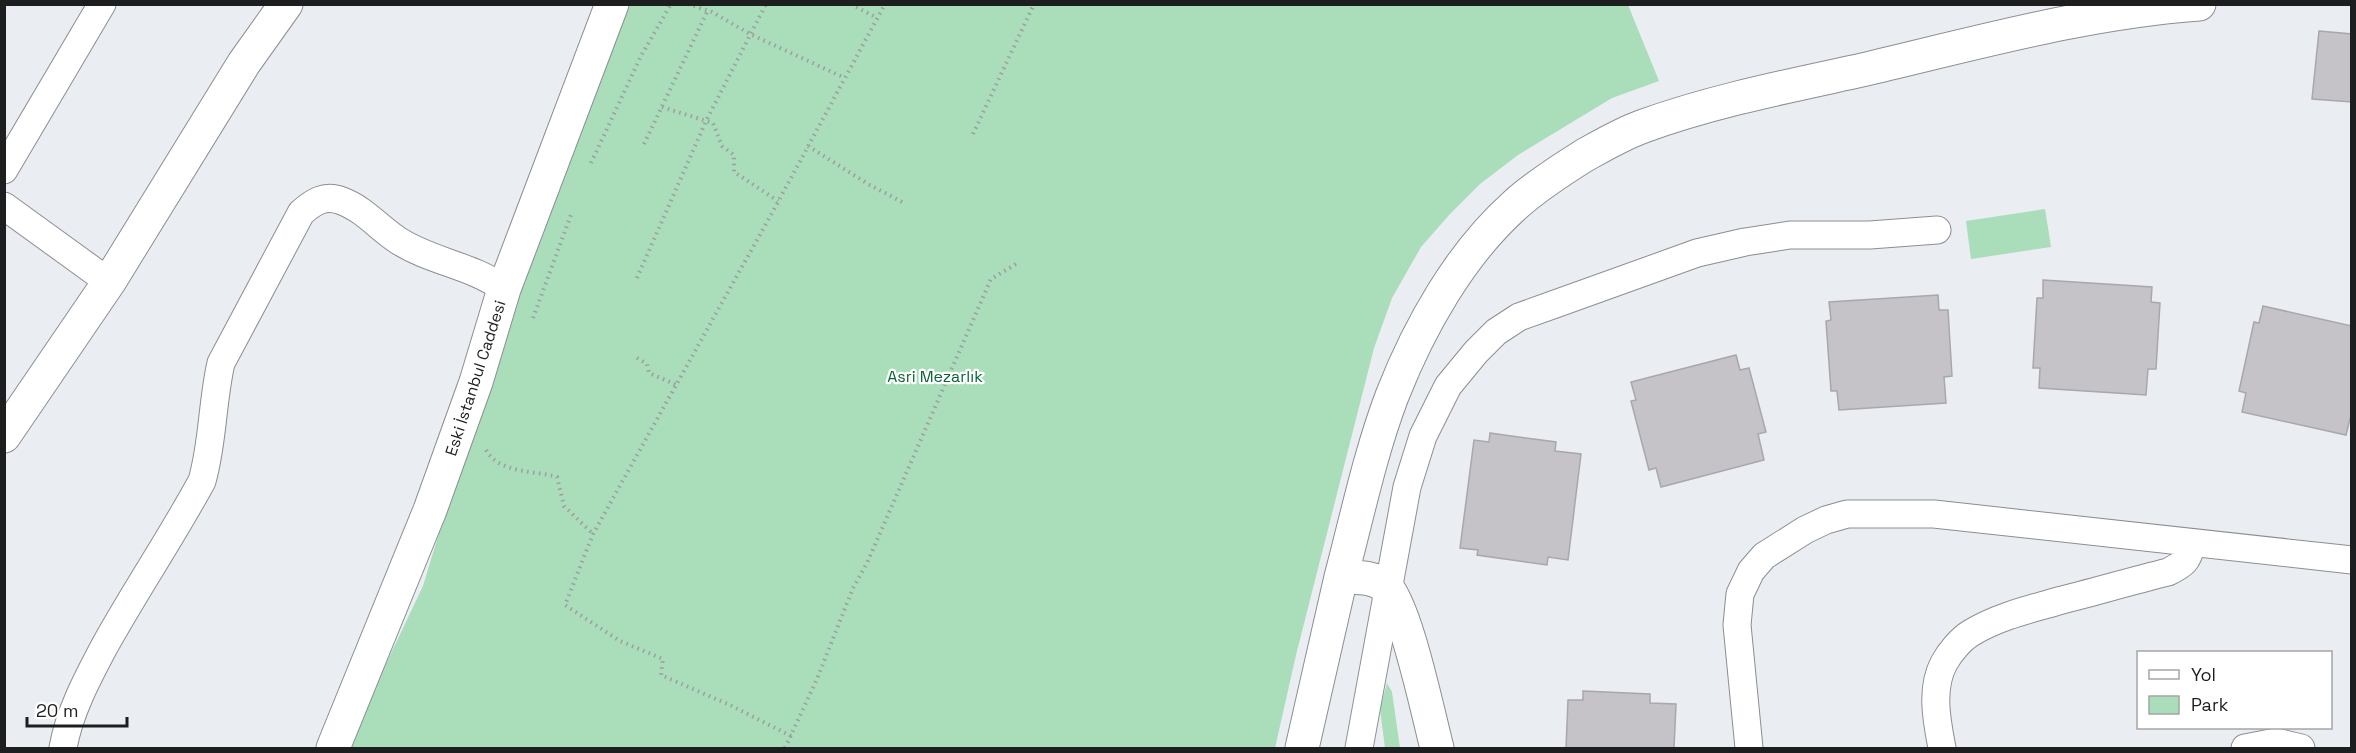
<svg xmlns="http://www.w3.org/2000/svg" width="2356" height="753" font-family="'Space Grotesk',sans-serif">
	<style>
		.green { fill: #aaddb9 }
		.building { fill: #c5c3c8; stroke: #a9a7ac; stroke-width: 1.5 }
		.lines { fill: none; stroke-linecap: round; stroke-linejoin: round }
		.minor-casing { stroke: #8b8e93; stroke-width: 29 }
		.tertiary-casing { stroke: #8b8e93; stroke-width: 35 }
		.secondary-casing { stroke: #8b8e93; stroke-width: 35 }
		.path { stroke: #9c9ea2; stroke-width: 4; stroke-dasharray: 1.5 4.5; stroke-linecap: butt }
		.minor { stroke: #fff; stroke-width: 27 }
		.tertiary { stroke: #fff; stroke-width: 33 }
		.secondary { stroke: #fff; stroke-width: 33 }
		.labels { text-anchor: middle; stroke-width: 4.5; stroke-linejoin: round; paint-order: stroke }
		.park-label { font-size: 16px; fill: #0a6336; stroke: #fff }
		.street-label { font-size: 16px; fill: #1d1e20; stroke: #fff }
	</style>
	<rect width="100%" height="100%" fill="#eaedf2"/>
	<path class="green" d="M 624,5 L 1628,5 L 1659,81 L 1612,98 L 1518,155 L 1480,184 L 1450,214 L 1421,247 L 1392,298 L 1374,348 L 1296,655 L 1275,748 L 346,748 L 423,586 L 485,381 Z
		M 2045,209 L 2051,247 L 1971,259 L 1966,221 Z
		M 1387,683 L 1392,692 L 1400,748 L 1385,748 L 1380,709 Z"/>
	<path class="building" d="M 2319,31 L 2352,34 L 2352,102 L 2312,99 Z
		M 2043,280 L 2152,287 L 2151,302 L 2160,303 L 2156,369 L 2148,369 L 2146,395 L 2039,388 L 2040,368 L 2033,368 L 2037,298 L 2043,298 Z
		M 1938,295 L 1939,310 L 1948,310 L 1952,376 L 1944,377 L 1946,403 L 1839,410 L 1837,391 L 1831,391 L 1826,321 L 1831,320 L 1829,302 Z
		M 2263,306 L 2352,326 L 2352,411 L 2346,435 L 2242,412 L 2246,393 L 2239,391 L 2254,322 L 2259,323 Z
		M 1736,355 L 1740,370 L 1749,368 L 1766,432 L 1758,434 L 1764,460 L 1661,487 L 1656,468 L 1649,470 L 1631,401 L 1636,400 L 1631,382 Z
		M 1490,433 L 1556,442 L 1555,451 L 1581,454 L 1568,560 L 1548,557 L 1547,565 L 1477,555 L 1478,550 L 1460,548 L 1474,440 L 1489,442 Z
		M 1583,691 L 1650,694 L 1650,703 L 1676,704 L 1674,748 L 1566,748 L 1568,700 L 1583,700 Z"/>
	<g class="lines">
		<g class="minor-casing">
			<path id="minor" d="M 4,170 L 102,4
				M 4,206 L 109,282
				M 63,748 C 69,713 87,679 104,647 C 135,591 171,538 202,481 C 213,443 212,402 221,363 L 301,213 C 313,202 325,194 342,201 C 364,209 380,229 399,241 C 432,262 474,266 504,289
				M 1359,748 L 1407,487 L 1423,436 L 1448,386 L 1476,352 L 1496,332 L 1519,317 L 1558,303 L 1697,253 L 1745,242 L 1790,235 L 1870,235 L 1937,230
				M 1749,748 L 1737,625 L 1740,594 L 1751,571 L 1764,556 L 1805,530 L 1826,520 L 1847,514 L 1934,514 L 2352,560
				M 1942,748 C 1937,722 1930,689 1944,663 C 1950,652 1961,639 1971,633 C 1999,616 2031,609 2062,600 C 2097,591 2132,581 2168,572 C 2184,564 2188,561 2192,543
				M 2245,748 L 2276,742 L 2301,748"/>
		</g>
		<g class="tertiary-casing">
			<path id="tertiary" d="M 4,436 L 109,282 L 244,63 L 286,4
				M 1341,577 C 1357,517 1370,454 1392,396 C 1419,327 1460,254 1515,205 C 1536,186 1561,170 1585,155 C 1603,145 1622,134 1641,127 C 1712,101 1789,86 1862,70 C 1973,44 2086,12 2199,4
				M 1302,748 L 1341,577 C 1356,578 1373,576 1385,586 C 1405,602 1429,718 1437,748"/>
		</g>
		<g class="secondary-casing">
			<path id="secondary" d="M 333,748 L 430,510 L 476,382 L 504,289 L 612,4"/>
		</g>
		<path class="path" d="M 688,4 L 712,12 L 750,34 L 845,78
			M 851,4 L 877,18
			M 662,107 L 713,123 L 722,146 L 734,155 L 734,172 L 778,201
			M 973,134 L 1034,4
			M 644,144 L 708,10
			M 808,146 L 868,184 L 906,204
			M 591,163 L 641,56 L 671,4
			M 637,278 L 706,121 L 766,4
			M 533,318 L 572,212
			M 637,358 L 647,364 L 649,373 L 677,385
			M 486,450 C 500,474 534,470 557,477 L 564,506 L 593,534
			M 791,736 L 732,706 L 661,675 L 663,659 L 620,641 L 565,605 L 593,534 L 772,213 L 885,4
			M 785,748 L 817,679 L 853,588 L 867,563 L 991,279 L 1016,264"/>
		<use href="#minor" class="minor"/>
		<use href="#tertiary" class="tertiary"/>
		<use href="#secondary" class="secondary"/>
	</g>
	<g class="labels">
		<g class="park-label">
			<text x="935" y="382">Asri Mezarlık</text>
		</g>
		<g class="street-label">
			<text transform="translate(475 378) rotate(-72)" y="6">Eski İstanbul Caddesi</text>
		</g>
	</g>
	<rect width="2356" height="753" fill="none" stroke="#1d1e20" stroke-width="12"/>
	<rect x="2137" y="651" width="195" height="78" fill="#ffffff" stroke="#a5a5a6" stroke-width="1.5"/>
	<rect x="2149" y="670" width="30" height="9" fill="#ffffff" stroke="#a5a5a6" stroke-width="1.5"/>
	<text x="2191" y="681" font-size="18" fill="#1d1e20">Yol</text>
	<rect x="2149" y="696" width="30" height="18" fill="#aaddb9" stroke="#a5a5a6" stroke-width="1.5"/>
	<text x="2191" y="711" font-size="18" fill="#1d1e20">Park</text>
	<path d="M27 717v9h100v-9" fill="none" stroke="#1d1e20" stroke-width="3"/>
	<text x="36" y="717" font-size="18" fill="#1d1e20" stroke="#ffffff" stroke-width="4.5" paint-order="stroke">20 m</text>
</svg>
